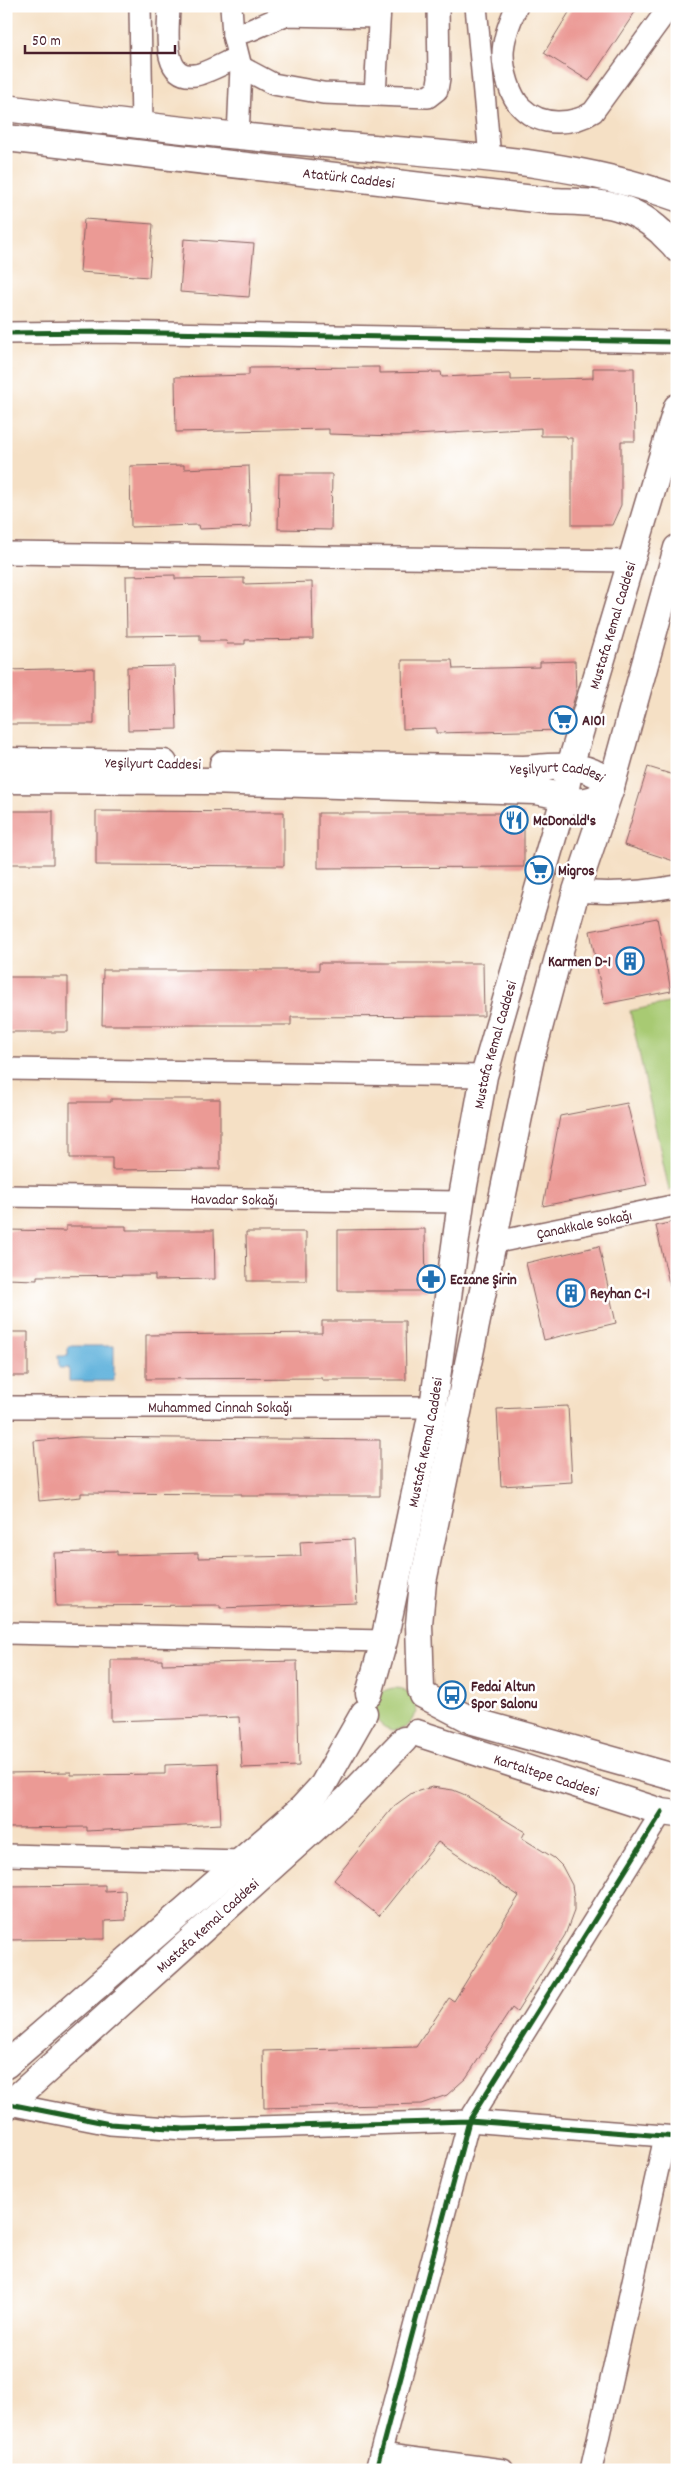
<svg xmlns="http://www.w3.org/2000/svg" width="683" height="2476" font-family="Dekko,sans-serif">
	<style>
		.green { fill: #a8ca73; stroke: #79744f }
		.water { fill: #60b2dc; stroke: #556884 }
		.building { fill: #eb9a95 }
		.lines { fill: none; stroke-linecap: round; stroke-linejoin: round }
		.minor-casing { stroke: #866361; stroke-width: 24 }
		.major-casing { stroke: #866361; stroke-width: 29 }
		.minor { stroke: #fff; stroke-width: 21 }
		.major { stroke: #fff; stroke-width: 26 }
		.cycleway-casing { stroke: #fff; stroke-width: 8 }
		.cycleway { stroke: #1b5e20; stroke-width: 5 }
		.labels { text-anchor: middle; stroke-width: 5; stroke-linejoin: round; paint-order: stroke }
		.street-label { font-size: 15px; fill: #4a1f2b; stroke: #fff }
		.poi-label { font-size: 15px; font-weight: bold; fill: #4a1f2b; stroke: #fff; text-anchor: start }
	</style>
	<rect width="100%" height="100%" fill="#fff"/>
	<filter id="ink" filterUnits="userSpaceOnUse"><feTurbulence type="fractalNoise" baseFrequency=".02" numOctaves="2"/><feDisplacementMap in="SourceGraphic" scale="10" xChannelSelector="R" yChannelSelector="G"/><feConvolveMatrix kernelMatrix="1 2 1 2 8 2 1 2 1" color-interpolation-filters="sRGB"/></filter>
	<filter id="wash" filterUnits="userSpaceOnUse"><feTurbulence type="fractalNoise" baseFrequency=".0096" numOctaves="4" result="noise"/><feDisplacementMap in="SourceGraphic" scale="20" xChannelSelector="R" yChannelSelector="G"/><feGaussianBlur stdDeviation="1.12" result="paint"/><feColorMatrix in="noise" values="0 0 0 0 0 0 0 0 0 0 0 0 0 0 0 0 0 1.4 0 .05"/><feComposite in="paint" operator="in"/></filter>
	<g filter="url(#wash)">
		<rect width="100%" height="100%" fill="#f5e0c5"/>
		<path class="green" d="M 677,1001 L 677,1189 L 669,1190 L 630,1011 Z
			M374 1709a21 21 0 1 1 42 0a21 21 0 1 1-42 0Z"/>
		<path class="water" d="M 68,1346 L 114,1346 L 114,1381 L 69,1381 L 69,1368 L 59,1368 L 58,1356 L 68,1356 Z"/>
		<g id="blocks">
			<path class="building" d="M 573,6 L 639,6 L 589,81 L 544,53 Z
				M 84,219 L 153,224 L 149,277 L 80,272 Z
				M 184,239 L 254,244 L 249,297 L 180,292 Z
				M 379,367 L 379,373 L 441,372 L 442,377 L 511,374 L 511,380 L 593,378 L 593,368 L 634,368 L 635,441 L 621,441 L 621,505 L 612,525 L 572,525 L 572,438 L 567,438 L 566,436 L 541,436 L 541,428 L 396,436 L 329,434 L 329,429 L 176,432 L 175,377 L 249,375 L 249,368 Z
				M 184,465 L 184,469 L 249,466 L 251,527 L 199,529 L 198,525 L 131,527 L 130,466 Z
				M 279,474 L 332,474 L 331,530 L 278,529 Z
				M 175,575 L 175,579 L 244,578 L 244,584 L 312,582 L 313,639 L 245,640 L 245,644 L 227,644 L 226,641 L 200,641 L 200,635 L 127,636 L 126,576 Z
				M 402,660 L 452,660 L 453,669 L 540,667 L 540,662 L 575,661 L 576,693 L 565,730 L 436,733 L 436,728 L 403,729 Z
				M 175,666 L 177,729 L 128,730 L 127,667 Z
				M 94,668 L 94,724 L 6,724 L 6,670 Z
				M 648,767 L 677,776 L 677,862 L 624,845 Z
				M 6,811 L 53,811 L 53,864 L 6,864 Z
				M 96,811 L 284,812 L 284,866 L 96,865 Z
				M 318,813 L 524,813 L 524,867 L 318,868 Z
				M 657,918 L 671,991 L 604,1004 L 590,931 Z
				M 319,963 L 483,963 L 484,1016 L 291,1017 L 291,1025 L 102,1025 L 103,970 L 319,970 Z
				M 6,977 L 68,977 L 68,1032 L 6,1032 Z
				M 111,1099 L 220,1099 L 220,1169 L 112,1170 L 112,1158 L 70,1158 L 70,1102 L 111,1102 Z
				M 627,1103 L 647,1185 L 543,1206 L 560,1116 Z
				M 677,1221 L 677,1286 L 670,1287 L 656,1226 Z
				M 66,1226 L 126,1226 L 126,1230 L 214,1230 L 215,1279 L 155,1280 L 155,1275 L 37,1276 L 37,1280 L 6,1279 L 6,1230 L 66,1231 Z
				M 425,1229 L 426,1291 L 338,1291 L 338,1230 Z
				M 246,1232 L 306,1232 L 306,1281 L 247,1281 Z
				M 599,1246 L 616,1323 L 544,1340 L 526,1263 Z
				M 322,1321 L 405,1321 L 406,1380 L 322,1380 L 322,1378 L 146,1379 L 146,1335 L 322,1333 Z
				M 6,1332 L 28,1332 L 28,1376 L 6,1376 Z
				M 568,1406 L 572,1482 L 501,1486 L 497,1409 Z
				M 79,1437 L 380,1440 L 380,1496 L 242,1496 L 242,1494 L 81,1493 L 81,1497 L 39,1501 L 34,1441 Z
				M 354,1539 L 357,1603 L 220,1608 L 220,1605 L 56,1606 L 54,1553 L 117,1551 L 117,1555 L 198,1553 L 198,1558 L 301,1556 L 300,1542 Z
				M 111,1660 L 162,1660 L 162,1664 L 297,1661 L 299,1766 L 242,1768 L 239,1717 L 111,1721 Z
				M 218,1763 L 221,1824 L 87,1831 L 87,1827 L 7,1828 L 6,1773 L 71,1772 L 71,1775 L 165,1774 L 165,1765 Z
				M 432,1787 L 453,1790 L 463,1794 L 525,1832 L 522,1838 L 554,1858 L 562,1866 L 572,1885 L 574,1898 L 574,1911 L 565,1935 L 517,2012 L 512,2008 L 466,2078 L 447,2095 L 421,2104 L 264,2108 L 263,2051 L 416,2047 L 449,1998 L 454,2001 L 519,1896 L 438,1842 L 379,1916 L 334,1880 L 394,1806 L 412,1793 Z
				M 105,1885 L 105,1891 L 125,1890 L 126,1920 L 105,1921 L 105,1939 L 6,1940 L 6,1886 Z"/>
		</g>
	</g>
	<g filter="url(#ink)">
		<use href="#blocks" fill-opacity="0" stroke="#866361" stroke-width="1"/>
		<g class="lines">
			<g class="minor-casing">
				<g id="minor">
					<path d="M 140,6 L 142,126"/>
					<path d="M 169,6 C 169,27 160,80 195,75 C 205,74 228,61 238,57"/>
					<path d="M 231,6 L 233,35 L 241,67 L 238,137"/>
					<path d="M 476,6 L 490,158"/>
					<path d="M 517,6 C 510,21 503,38 503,54 C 503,70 510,97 522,108 C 541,127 573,125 593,112 L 670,6"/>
					<path d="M 233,35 L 251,30 L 285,15 L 379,17"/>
					<path d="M 241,67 L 273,84 L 323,93 L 428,97 L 437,90 L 439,78 L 438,6"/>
					<path d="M 375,95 L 380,6"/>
					<path d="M 6,333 L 103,332 L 677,342"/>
					<path d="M 6,553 L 631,561"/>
					<path d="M 576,891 C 610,894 644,892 677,886"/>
					<path d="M 6,1069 L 484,1076"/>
					<path id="s1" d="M 6,1196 L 461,1202"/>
					<path id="s2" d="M 492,1243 L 677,1205"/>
					<path id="s3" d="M 6,1407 L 433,1407"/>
					<path d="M 6,1633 L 384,1641"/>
					<path d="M 6,1855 L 243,1861"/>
					<path d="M 9,2104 L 110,2124 L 184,2129 L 469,2121 L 677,2137"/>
					<path d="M 380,2454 L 503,2470"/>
					<path d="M 376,2470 L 469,2121 L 662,1812"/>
					<path d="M 591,2470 L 665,2137"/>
				</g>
			</g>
			<g class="major-casing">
				<g id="major">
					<path d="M 6,108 C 117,123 226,136 337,145 C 449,155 570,159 677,198"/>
					<path id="s4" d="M 6,138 L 552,201 C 597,203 626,200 661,232 C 666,238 673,243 677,249"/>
					<path d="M 6,761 L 164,763"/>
					<path id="s5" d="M 223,764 L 524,769 C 552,767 592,760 611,787"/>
					<path d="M 6,780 L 209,781 L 535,791 C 567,794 582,815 611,787"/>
					<path d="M 421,1690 L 419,1624 L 423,1582 L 531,1058 L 576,891 L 611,787 L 677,548"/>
					<path id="s6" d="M 369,1694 L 384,1641 L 433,1407 L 461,1202 L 484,1076 L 564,799 L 570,766 L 677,407"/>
					<path d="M 423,1695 L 473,1721 L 677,1778"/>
					<path id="s7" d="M 417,1733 L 662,1812 L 677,1814"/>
					<path d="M 6,2065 L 302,1808 L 323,1785 L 364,1713"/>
					<path id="s8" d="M 6,2107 L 346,1800 L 404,1740"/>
				</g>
			</g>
			<use href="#minor" class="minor"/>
			<use href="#major" class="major"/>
			<g class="cycleway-casing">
				<path id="cycleway" d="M 6,333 L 103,332 L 677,342
					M 9,2104 L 110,2124 L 184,2129 L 469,2121 L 677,2137
					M 376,2470 L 469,2121 L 662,1812"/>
			</g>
			<use href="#cycleway" class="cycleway"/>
		</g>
	</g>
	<defs>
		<g id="supermarket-ring" transform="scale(1.4375)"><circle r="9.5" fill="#fff" stroke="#1f6fb2" stroke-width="1.5"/><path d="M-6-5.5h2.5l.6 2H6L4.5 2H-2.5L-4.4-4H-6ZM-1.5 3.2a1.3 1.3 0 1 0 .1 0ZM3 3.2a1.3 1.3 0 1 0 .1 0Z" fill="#1f6fb2"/></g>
		<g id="restaurant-ring" transform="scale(1.4375)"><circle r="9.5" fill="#fff" stroke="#1f6fb2" stroke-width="1.5"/><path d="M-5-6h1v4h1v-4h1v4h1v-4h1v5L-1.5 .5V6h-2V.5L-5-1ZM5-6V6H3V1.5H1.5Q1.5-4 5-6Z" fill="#1f6fb2"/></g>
		<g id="building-ring" transform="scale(1.4375)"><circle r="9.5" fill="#fff" stroke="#1f6fb2" stroke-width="1.5"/><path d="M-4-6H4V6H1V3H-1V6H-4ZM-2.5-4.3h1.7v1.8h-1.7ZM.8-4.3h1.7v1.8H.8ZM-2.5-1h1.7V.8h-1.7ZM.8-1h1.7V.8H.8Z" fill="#1f6fb2"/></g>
		<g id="pharmacy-ring" transform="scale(1.4375)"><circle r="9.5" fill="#fff" stroke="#1f6fb2" stroke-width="1.5"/><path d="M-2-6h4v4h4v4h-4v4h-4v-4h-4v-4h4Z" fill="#1f6fb2"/></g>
		<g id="bus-ring" transform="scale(1.4375)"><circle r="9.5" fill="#fff" stroke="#1f6fb2" stroke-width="1.5"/><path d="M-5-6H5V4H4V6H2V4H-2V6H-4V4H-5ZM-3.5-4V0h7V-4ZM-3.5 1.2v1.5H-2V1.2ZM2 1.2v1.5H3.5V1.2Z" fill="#1f6fb2"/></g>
	</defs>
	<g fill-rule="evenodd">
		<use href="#supermarket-ring" x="563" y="720"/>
		<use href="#restaurant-ring" x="514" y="820"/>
		<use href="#supermarket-ring" x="539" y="870"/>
		<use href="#building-ring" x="630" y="961"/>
		<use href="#pharmacy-ring" x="431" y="1279"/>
		<use href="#building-ring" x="571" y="1293"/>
		<use href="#bus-ring" x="452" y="1695"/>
	</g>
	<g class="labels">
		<g class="street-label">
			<text dy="5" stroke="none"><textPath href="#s4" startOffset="345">Atatürk Caddesi</textPath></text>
			<text dy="5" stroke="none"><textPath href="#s6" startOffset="1098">Mustafa Kemal Caddesi</textPath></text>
			<text transform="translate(153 763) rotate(1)" y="5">Yeşilyurt Caddesi</text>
			<text dy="5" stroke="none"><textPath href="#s5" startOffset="335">Yeşilyurt Caddesi</textPath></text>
			<text dy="5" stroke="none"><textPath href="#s6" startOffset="662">Mustafa Kemal Caddesi</textPath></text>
			<text dy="5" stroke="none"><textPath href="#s1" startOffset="228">Havadar Sokağı</textPath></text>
			<text dy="5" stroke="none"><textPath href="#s2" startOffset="94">Çanakkale Sokağı</textPath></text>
			<text dy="5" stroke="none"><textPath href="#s3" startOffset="214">Muhammed Cinnah Sokağı</textPath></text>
			<text dy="5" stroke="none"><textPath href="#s6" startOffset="258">Mustafa Kemal Caddesi</textPath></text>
			<text dy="5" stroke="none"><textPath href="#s7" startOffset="136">Kartaltepe Caddesi</textPath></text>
			<text dy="5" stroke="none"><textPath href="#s8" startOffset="271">Mustafa Kemal Caddesi</textPath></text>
		</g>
		<g class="poi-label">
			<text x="582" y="725">A101</text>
			<text x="533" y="825">McDonald's</text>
			<text x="558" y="875">Migros</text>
			<text x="611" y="966" text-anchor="end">Karmen D-1</text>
			<text x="450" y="1284">Eczane Şirin</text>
			<text x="590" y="1298">Reyhan C-1</text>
			<text x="471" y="1691">Fedai Altun<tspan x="471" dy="17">Spor Salonu</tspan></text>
		</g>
	</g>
	<rect width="683" height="2476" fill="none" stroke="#fff" stroke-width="25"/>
	<path d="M25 45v8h150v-8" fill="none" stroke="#4a1f2b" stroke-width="2.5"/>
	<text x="32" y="45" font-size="15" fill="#4a1f2b" stroke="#ffffff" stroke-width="4" paint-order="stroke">50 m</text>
</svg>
